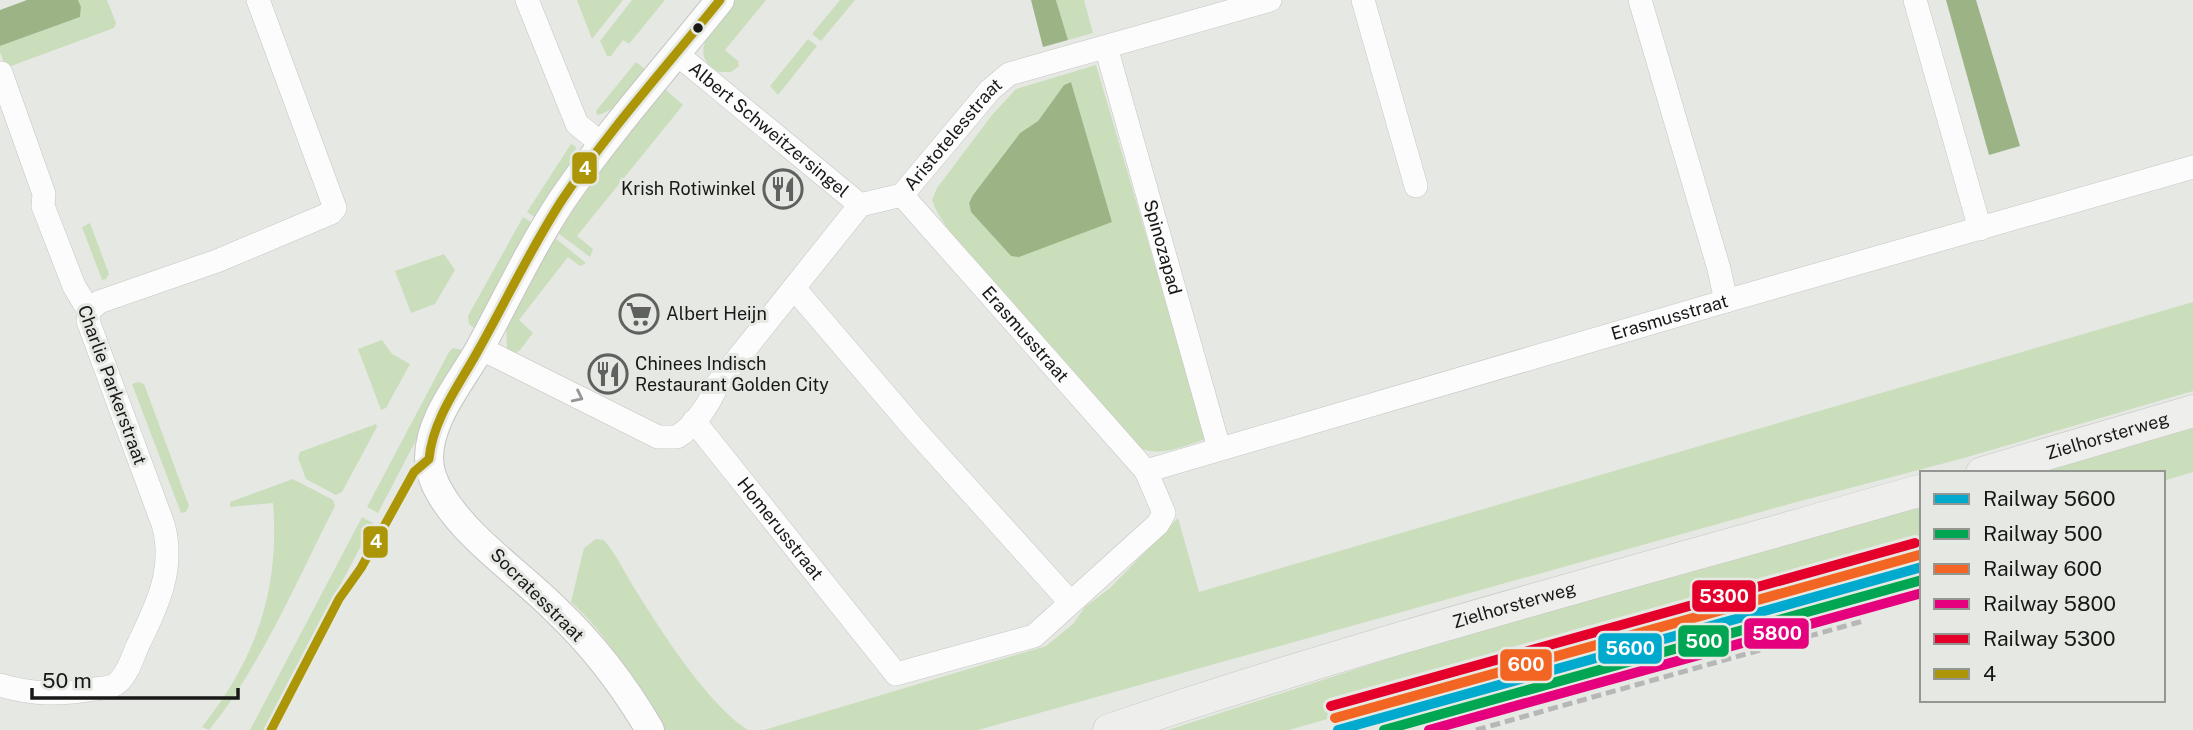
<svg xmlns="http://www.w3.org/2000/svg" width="2193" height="730" font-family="'Public Sans',sans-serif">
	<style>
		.green { fill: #cbdebb; fill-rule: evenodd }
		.water { fill: #9cb485 }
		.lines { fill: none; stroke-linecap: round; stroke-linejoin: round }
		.minor-casing { stroke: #c5c6c4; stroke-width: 24 }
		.tertiary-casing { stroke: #c5c6c4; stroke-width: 30 }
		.secondary-casing { stroke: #c5c6c4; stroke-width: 33 }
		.minor { stroke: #fbfcfb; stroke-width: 23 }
		.tertiary { stroke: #fbfcfb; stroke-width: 28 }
		.secondary { stroke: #eeefec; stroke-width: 32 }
		.rail { stroke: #b6b7b6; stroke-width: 5; stroke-dasharray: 10 5; stroke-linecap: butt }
		.bus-1-casing { stroke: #e6e9e3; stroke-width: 14 }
		.bus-1 { stroke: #ac9608; stroke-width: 9 }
		.rail-1-casing { stroke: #e6e9e3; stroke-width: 16 }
		.rail-2-casing { stroke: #e6e9e3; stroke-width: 16 }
		.rail-3-casing { stroke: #e6e9e3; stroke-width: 16 }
		.rail-4-casing { stroke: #e6e9e3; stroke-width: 16 }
		.rail-5-casing { stroke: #e6e9e3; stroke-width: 16 }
		.rail-1 { stroke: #00a9ce; stroke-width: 10 }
		.rail-2 { stroke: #00a651; stroke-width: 10 }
		.rail-3 { stroke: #f26522; stroke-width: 10 }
		.rail-4 { stroke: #e5007d; stroke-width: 10 }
		.rail-5 { stroke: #e4002b; stroke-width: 10 }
		.oneway { stroke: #959694 }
		.bus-dot { fill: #181917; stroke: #e6e9e3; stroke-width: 2.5 }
		.labels { text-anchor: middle; stroke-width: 6; stroke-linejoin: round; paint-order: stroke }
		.street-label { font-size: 18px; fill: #181917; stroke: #e6e9e3 }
		.poi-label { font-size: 18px; fill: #181917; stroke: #e6e9e3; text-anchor: start }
		.line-badge { stroke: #e6e9e3; stroke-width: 2.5 }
		.badge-label { font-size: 19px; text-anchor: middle; font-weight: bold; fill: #fff }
	</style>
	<rect width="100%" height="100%" fill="#e6e8e4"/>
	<path class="green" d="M 78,0 L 107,0 L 116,23 L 114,28 L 11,66 L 7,70 L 0,52 L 0,46 L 80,17 L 81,7 Z
		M 577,0 L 623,0 L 592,39 Z
		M 632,0 L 665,0 L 629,44 L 623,40 L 611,56 L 607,56 L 600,41 Z
		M 736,0 L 766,0 L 725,50 L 738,61 L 739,66 L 731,72 L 719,72 C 682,53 720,20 736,0 Z
		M 840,0 L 855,0 L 821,41 L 812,34 Z
		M 1056,0 L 1084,0 L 1093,33 L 1068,40 Z
		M 808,39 L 817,46 L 778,95 L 770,86 Z
		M 636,62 L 645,69 C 632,86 619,111 597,115 L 596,111 Z
		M 1096,65 L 1206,439 C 1184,446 1157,459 1136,446 L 949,231 L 937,212 L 932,200 L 937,188 L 992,115 L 1016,89 ZM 1071,82 L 1112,222 L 1011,256 L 971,212 L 969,203 L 973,195 L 1020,133 L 1038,121 L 1064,85 Z
		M 665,89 L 683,105 L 577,236 L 593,249 L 590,257 L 558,233 L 601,169 Z
		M 571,144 L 576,147 L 574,157 L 536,218 L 527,212 Z
		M 523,217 L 533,223 L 475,329 L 469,324 L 468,316 Z
		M 90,223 L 109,274 L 106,279 L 102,280 L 82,227 Z
		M 555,238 L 586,263 L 580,266 L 568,257 L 519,320 L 533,333 L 520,350 L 514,354 L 507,348 L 506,328 Z
		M 444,254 L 455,270 L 435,304 L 411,313 L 395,271 Z
		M 2193,302 L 2193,391 L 1964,458 L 1793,503 L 978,730 L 764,730 L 1046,646 L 1073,624 L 1085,607 L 1110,588 L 1178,518 L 1199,592 Z
		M 382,340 L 392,354 L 410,364 L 386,408 L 381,410 L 358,349 Z
		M 453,348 L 463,350 L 378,513 L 367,507 L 449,352 Z
		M 138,382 L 144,384 L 189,506 L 186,512 L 181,513 L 132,384 Z
		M 376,424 L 377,427 L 342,492 L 336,495 L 306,479 L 298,458 L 300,452 Z
		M 2193,428 L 2193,472 L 2163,481 L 2163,473 L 2035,473 Z
		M 293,479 L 333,500 L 335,506 C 298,578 260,668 209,730 L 202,727 C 256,659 280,590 273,503 L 230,507 L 230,502 Z
		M 1922,505 L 1922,550 L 1289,730 L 1168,730 L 1421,648 Z
		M 362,517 L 373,523 L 264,730 L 250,730 Z
		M 596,539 L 604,540 C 615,553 622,567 630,581 C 657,625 706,703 748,730 L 665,730 C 637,686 610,637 571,602 L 584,548 Z"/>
	<path class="water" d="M 27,0 L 78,0 L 81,7 L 80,17 L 0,46 L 0,10 Z
		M 1031,0 L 1056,0 L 1068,40 L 1043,47 Z
		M 1946,0 L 1976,0 L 2020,146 L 1989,155 Z
		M 1071,82 L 1112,222 L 1019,257 L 1011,256 L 971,212 L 969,203 L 973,195 L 1020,133 L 1038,121 L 1064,85 Z"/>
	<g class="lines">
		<g class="minor-casing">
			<g id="minor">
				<path d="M 527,0 L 577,124 L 603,145"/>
				<path d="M 1363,0 L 1416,186"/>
				<path d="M 1640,0 L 1719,269 L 1726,301"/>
				<path d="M 1915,0 L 1980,229"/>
				<path id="s1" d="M 1106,47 L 1219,448"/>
				<path id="s2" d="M 677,54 L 860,205"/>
				<path id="s3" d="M 902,195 L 1146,471 L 1726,301 L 2193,167"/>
				<path d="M 794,288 L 916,431 L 1070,602"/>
				<path d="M 89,311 L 99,302 L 217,261 L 331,213 L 335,208 L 258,0"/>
				<path id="s4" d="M 480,348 L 658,437 L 677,437 C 695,426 710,403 718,383 L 860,205 L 902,195 L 990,90 L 1009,74 L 1270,0"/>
				<path id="s5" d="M 694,421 L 896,674 L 1034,636 L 1158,524 L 1164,513 L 1146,471"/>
				<path d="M 0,685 C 34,695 60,695 95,689 C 102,688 111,688 116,684 C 127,676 132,659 137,647 C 156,608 176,569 163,524 L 88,321 L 89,311 L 74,286 L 43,206 L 44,194 L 1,73"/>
			</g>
		</g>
		<g class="tertiary-casing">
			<path id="tertiary" d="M 650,730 C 625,687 591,643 555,609 C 518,572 466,538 440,493 C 434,483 429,469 429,458 C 429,418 462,381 480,348 C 507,298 531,247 562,200 C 609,131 668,65 720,0"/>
		</g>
		<g class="secondary-casing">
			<g id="secondary">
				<path id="s6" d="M 1982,473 L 2193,411"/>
				<path id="s7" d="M 1109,730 C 1376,639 1651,568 1922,490"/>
			</g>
		</g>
		<use href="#minor" class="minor"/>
		<use href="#tertiary" class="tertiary"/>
		<use href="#secondary" class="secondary"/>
		<path class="rail" d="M 1428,730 L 1629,655 L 1811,598
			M 1476,730 L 1863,621"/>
		<g class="bus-1-casing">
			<path id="bus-1" d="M 271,730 L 339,599 L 361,568 L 414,472 L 429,459 C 433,418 460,384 479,349 C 507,299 531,248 562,200 C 609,130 667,66 720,0"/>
		</g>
		<use href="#bus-1" class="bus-1"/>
		<g class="rail-1-casing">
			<path id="rail-1" d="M 1338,730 L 1922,567"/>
		</g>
		<g class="rail-2-casing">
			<path id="rail-2" d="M 1384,730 L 1922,580"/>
		</g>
		<g class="rail-3-casing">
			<path id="rail-3" d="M 1335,718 L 1919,555"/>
		</g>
		<g class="rail-4-casing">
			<path id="rail-4" d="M 1429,730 L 1922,593"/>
		</g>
		<g class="rail-5-casing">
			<path id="rail-5" d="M 1331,706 L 1915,543"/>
		</g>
		<use href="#rail-1" class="rail-1"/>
		<use href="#rail-2" class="rail-2"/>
		<use href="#rail-3" class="rail-3"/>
		<use href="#rail-4" class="rail-4"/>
		<use href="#rail-5" class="rail-5"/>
	</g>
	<defs><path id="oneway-chevron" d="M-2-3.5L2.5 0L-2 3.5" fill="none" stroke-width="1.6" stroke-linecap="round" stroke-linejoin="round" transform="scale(1.75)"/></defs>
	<use class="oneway" href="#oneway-chevron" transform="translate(578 397) rotate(26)"/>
	<defs>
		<g id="restaurant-ring" transform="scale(2.0125)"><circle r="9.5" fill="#e6e9e3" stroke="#60615f" stroke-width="1.5"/><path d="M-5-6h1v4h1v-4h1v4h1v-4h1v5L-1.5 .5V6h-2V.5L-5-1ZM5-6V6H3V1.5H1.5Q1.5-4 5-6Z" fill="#60615f"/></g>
		<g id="supermarket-ring" transform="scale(2.0125)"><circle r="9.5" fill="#e6e9e3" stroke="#60615f" stroke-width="1.5"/><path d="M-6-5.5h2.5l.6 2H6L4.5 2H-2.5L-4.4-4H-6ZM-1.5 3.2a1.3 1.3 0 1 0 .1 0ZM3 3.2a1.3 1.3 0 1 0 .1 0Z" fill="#60615f"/></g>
	</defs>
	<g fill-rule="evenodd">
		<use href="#restaurant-ring" x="783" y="189"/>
		<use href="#supermarket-ring" x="639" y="314"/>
		<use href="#restaurant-ring" x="608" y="374"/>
	</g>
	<circle class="bus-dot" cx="698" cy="28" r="6"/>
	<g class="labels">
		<g class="street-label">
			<text dy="6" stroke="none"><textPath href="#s2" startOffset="119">Albert Schweitzersingel</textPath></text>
			<text dy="6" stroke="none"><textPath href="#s4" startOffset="637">Aristotelesstraat</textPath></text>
			<text dy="6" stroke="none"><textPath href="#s1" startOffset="208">Spinozapad</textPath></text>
			<text dy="6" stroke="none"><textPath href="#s3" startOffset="914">Erasmusstraat</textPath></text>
			<text dy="6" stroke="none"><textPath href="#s3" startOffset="186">Erasmusstraat</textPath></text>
			<text transform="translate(112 385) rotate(70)" y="6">Charlie Parkerstraat</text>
			<text dy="6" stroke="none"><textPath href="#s6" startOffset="131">Zielhorsterweg</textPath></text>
			<text dy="6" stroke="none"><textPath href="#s5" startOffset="138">Homerusstraat</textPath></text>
			<text transform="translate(537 595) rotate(45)" y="6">Socratesstraat</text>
			<text dy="6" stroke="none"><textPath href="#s7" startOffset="424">Zielhorsterweg</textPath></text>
		</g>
		<g class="poi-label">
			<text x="756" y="195" text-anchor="end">Krish Rotiwinkel</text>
			<text x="666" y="320">Albert Heijn</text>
			<text x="635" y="370">Chinees Indisch<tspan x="635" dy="21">Restaurant Golden City</tspan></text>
		</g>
	</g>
	<g class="line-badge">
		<rect x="571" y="151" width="27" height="34" rx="7" fill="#ac9608"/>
		<rect x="362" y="525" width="27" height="34" rx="7" fill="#ac9608"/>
		<rect x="1691" y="579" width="66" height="34" rx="7" fill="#e4002b"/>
		<rect x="1743" y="617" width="67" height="33" rx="7" fill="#e5007d"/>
		<rect x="1677" y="624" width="53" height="34" rx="7" fill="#00a651"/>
		<rect x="1597" y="632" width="66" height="33" rx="7" fill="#00a9ce"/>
		<rect x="1499" y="648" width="54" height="34" rx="7" fill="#f26522"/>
	</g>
	<g class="badge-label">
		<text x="585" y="175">4</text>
		<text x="376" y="548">4</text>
		<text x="1724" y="603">5300</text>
		<text x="1777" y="640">5800</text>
		<text x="1704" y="648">500</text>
		<text x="1630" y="655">5600</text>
		<text x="1526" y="671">600</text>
	</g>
	<rect x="1920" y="471" width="245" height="231" fill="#e6e9e3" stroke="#949691" stroke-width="2"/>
	<rect x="1934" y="494" width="35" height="10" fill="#00a9ce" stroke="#949691" stroke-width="2"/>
	<text x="1983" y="506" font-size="21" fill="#181917">Railway 5600</text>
	<rect x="1934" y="529" width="35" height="10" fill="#00a651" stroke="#949691" stroke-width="2"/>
	<text x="1983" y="541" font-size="21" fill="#181917">Railway 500</text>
	<rect x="1934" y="564" width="35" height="10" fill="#f26522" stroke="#949691" stroke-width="2"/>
	<text x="1983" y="576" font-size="21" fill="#181917">Railway 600</text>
	<rect x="1934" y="599" width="35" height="10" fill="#e5007d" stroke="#949691" stroke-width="2"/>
	<text x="1983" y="611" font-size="21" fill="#181917">Railway 5800</text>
	<rect x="1934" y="634" width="35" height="10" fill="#e4002b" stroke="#949691" stroke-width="2"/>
	<text x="1983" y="646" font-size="21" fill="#181917">Railway 5300</text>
	<rect x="1934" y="669" width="35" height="10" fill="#ac9608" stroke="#949691" stroke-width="2"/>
	<text x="1983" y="681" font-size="21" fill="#181917">4</text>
	<path d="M32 688v10h206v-10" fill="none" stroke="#181917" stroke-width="3.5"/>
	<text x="42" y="688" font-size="21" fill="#181917" stroke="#e6e9e3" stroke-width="5" paint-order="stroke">50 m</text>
</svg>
